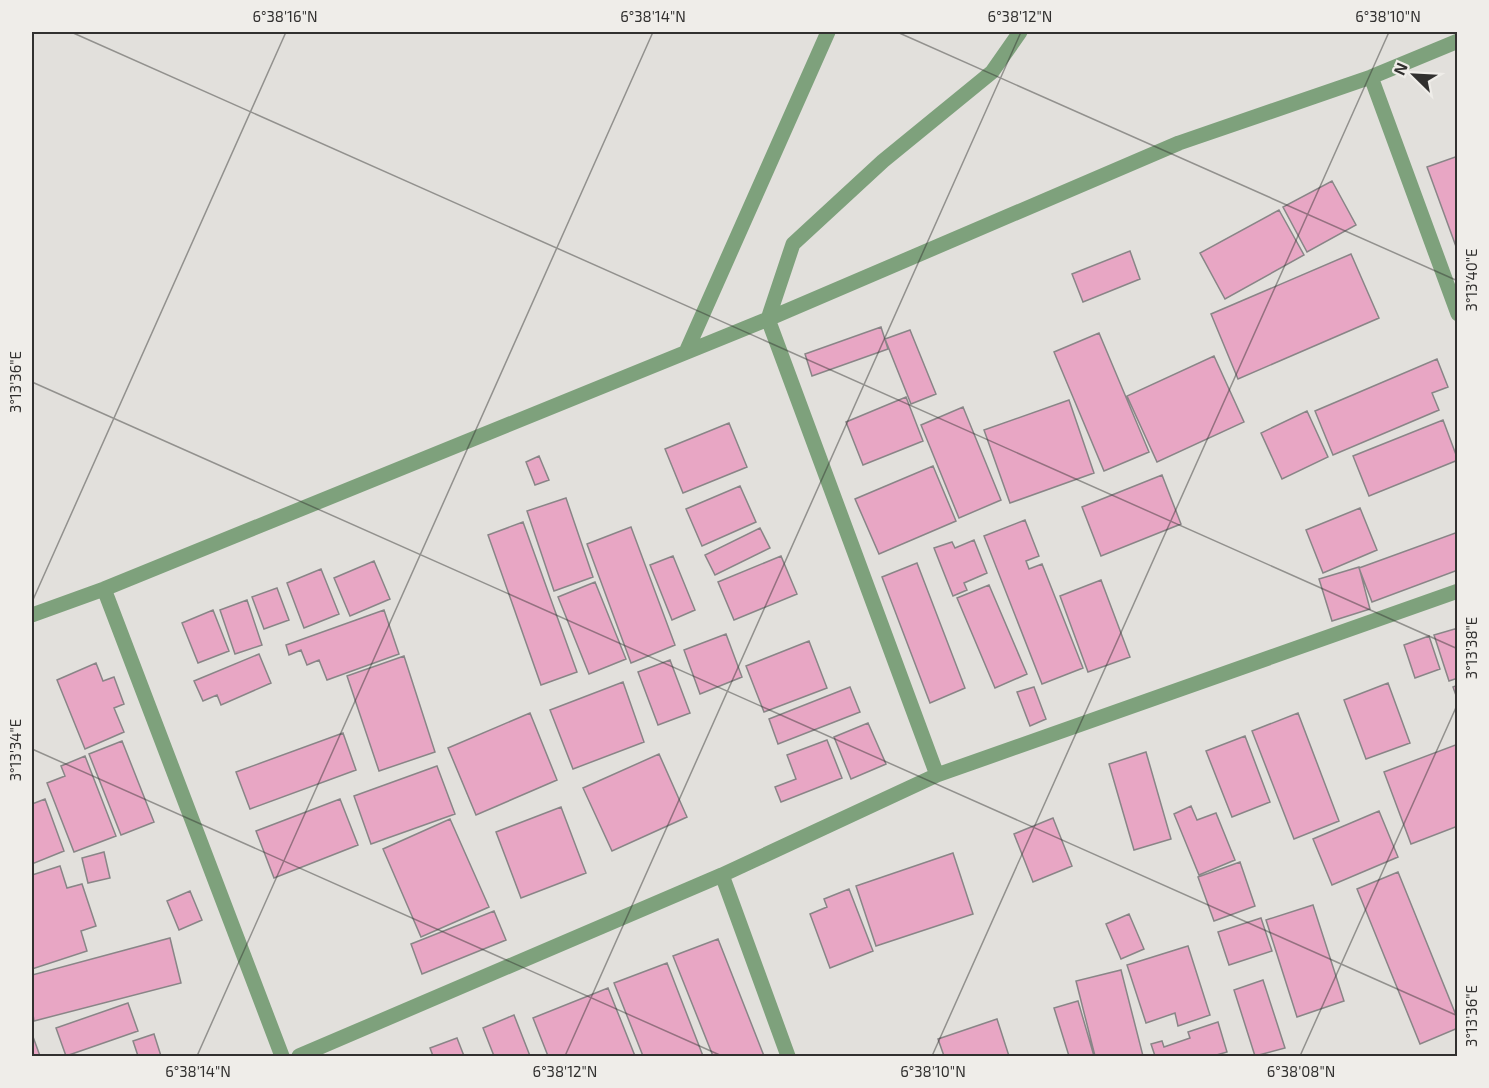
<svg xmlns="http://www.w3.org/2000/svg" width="1489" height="1088" font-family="'Exo 2',sans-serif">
<rect width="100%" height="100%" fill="#e2e0dc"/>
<!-- building -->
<path fill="#e8a6c4" stroke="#898587" stroke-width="1.5" d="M1458 156V252L1427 167Z
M1332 181 1356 225 1307 252 1283 207Z
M1279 210 1304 255 1225 299 1200 253Z
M1130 251 1140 279 1083 302 1072 274Z
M1351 254 1379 318 1238 379 1211 314Z
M881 327 888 349 812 376 805 354Z
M910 330 936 394 911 404 885 339Z
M1099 333 1149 452 1104 471 1054 352Z
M1214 356 1244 422 1157 462 1127 396Z
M1437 359 1448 387 1432 393 1439 410 1333 455 1315 411Z
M906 397 923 441 863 465 846 422Z
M1069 400 1094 473 1010 503 984 430Z
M963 407 1001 500 959 518 921 425Z
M1307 411 1328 457 1282 479 1261 433Z
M1443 420 1458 460 1369 496 1353 456Z
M729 423 747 467 683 493 665 449Z
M539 456 549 480 535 485 526 462Z
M933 466 956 521 879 554 855 499Z
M1162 475 1181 524 1101 556 1082 507Z
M740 486 756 522 702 546 686 509Z
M566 498 593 577 554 591 527 511Z
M1360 508 1377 550 1323 573 1306 530Z
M1025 520 1039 556 1026 561 1029 569 1042 564 1083 668 1042 684 984 536Z
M523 522 577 672 541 685 488 535Z
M631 527 675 645 631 663 587 544Z
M760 528 770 548 715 575 705 555Z
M1458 532V570L1372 602 1359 568Z
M974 540 987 573 964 583 967 590 953 596 934 548 952 542 955 548Z
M673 556 695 610 672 620 650 565Z
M781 556 797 594 734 620 718 582Z
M374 561 390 599 350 616 334 578Z
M917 563 965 688 930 703 882 577Z
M1359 567 1370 609 1332 621 1319 579Z
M321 569 339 614 304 628 287 583Z
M1101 580 1130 657 1088 672 1060 596Z
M595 582 626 659 589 674 558 597Z
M989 585 1027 674 995 688 957 598Z
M277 588 289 620 264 629 252 597Z
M247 600 262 645 235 654 220 610Z
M213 610 229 651 198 663 182 623Z
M384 610 399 654 327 680 319 660 307 665 301 650 289 655 286 645Z
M1458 628V678L1449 681 1434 635Z
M726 634 742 677 700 694 684 650Z
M1429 636 1440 669 1415 678 1404 645Z
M809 641 827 688 764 712 746 666Z
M259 654 271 683 221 705 217 695 203 701 194 681Z
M404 656 435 752 379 771 347 676Z
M670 660 690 713 658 725 638 672Z
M96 663 103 681 114 677 124 704 114 708 124 732 85 749 57 680Z
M623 682 644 742 573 769 550 710Z
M1388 683 1410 743 1366 759 1344 700Z
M1458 685V701L1453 687Z
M850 687 860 712 778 744 769 719Z
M1034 687 1046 719 1030 726 1017 692Z
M530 713 557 780 476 815 448 748Z
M1298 713 1339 821 1294 839 1252 731Z
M868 723 886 764 851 779 834 737Z
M343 733 356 770 250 809 236 772Z
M1245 736 1270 802 1232 817 1206 751Z
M827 740 842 778 781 802 775 787 796 779 787 755Z
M122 741 154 822 121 835 89 754Z
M1458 744V826L1411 844 1384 772Z
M1146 752 1171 839 1134 850 1109 764Z
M659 754 687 817 612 851 583 788Z
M85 756 116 836 74 852 47 783 65 776 61 766Z
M437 766 455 814 371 844 354 796Z
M45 799 64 851 32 864V804Z
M340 799 358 845 274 878 256 831Z
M1191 806 1197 820 1216 813 1235 860 1199 875 1174 814Z
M561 807 586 873 521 898 496 832Z
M1379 811 1398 857 1332 885 1313 839Z
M1053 818 1072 866 1033 882 1014 834Z
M450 819 489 907 421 937 383 849Z
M104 852 110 878 88 883 82 858Z
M953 853 973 914 876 946 856 886Z
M1240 862 1255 906 1214 921 1198 877Z
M60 866 67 888 82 884 96 926 81 931 87 951 32 969V875Z
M1398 872 1458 1020V1028L1420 1044 1357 889Z
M849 889 873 951 830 968 810 914 827 907 824 899Z
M190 891 202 920 179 930 167 901Z
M1313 905 1344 1001 1297 1017 1266 920Z
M494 911 506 940 422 974 411 944Z
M1129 914 1144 949 1121 959 1106 924Z
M1261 918 1272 951 1229 965 1218 932Z
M170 938 181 983 34 1021 32 1008V975Z
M718 939 764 1056H713L673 956Z
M1188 946 1210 1015 1178 1026 1175 1013 1146 1023 1127 965Z
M667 963 703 1056H643L614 983Z
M1121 970 1143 1056H1095L1076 981Z
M1263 980 1285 1048 1255 1056 1234 990Z
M608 988 635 1056H548L533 1018Z
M1078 1001 1094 1056H1069L1054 1008Z
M128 1003 138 1031 66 1056 56 1028Z
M514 1015 530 1056H494L483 1028Z
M997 1019 1009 1056H944L938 1039Z
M1218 1022 1227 1052 1213 1056H1155L1151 1044 1162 1041 1164 1047 1190 1038 1188 1032Z
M32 1034 40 1056H32Z
M154 1034 161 1056H138L133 1041Z
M457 1038 464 1056H433L430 1048Z"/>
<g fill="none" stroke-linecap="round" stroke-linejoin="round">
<!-- minor -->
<path stroke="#7ea17c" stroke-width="15" d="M1371 77 1458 314
M686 352 828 32
M104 589 282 1056
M32 615 104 589 768 319 1179 143 1371 77 1458 41
M937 775 1458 591
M722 875 788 1056
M299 1056 722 875 937 775 768 319 793 244 883 161 992 72 1020 32"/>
</g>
<!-- ticks -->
<path fill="none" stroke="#31302f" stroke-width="1.5" stroke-opacity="0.45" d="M71 32 1458 649M897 32 1458 281M32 382 1458 1016M32 602 286 32M32 749 722 1056M197 1056 653 32M565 1056 1021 32M932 1056 1389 32M1300 1056 1458 703"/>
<!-- border -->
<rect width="1489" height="1088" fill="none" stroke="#efede9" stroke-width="66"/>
<!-- north arrow -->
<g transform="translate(1414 75) rotate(294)" stroke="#efede9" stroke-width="4.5" paint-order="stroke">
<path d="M0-4.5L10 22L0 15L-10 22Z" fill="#31302f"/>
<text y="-9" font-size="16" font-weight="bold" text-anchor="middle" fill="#31302f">N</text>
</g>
<rect x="33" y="33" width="1423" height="1022" fill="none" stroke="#31302f" stroke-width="2"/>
<g font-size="15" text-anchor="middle" fill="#31302f">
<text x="285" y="22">6°38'16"N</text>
<text x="653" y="22">6°38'14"N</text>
<text x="1020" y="22">6°38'12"N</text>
<text x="1388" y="22">6°38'10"N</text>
<text transform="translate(1472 280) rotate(-90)" y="5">3°13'40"E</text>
<text transform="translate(16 382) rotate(-90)" y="5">3°13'36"E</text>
<text transform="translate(1472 648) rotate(-90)" y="5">3°13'38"E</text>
<text transform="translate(16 750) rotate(-90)" y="5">3°13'34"E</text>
<text transform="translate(1472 1016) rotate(-90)" y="5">3°13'36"E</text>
<text x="198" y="1077">6°38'14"N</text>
<text x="565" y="1077">6°38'12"N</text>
<text x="933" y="1077">6°38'10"N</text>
<text x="1301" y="1077">6°38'08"N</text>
</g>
</svg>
